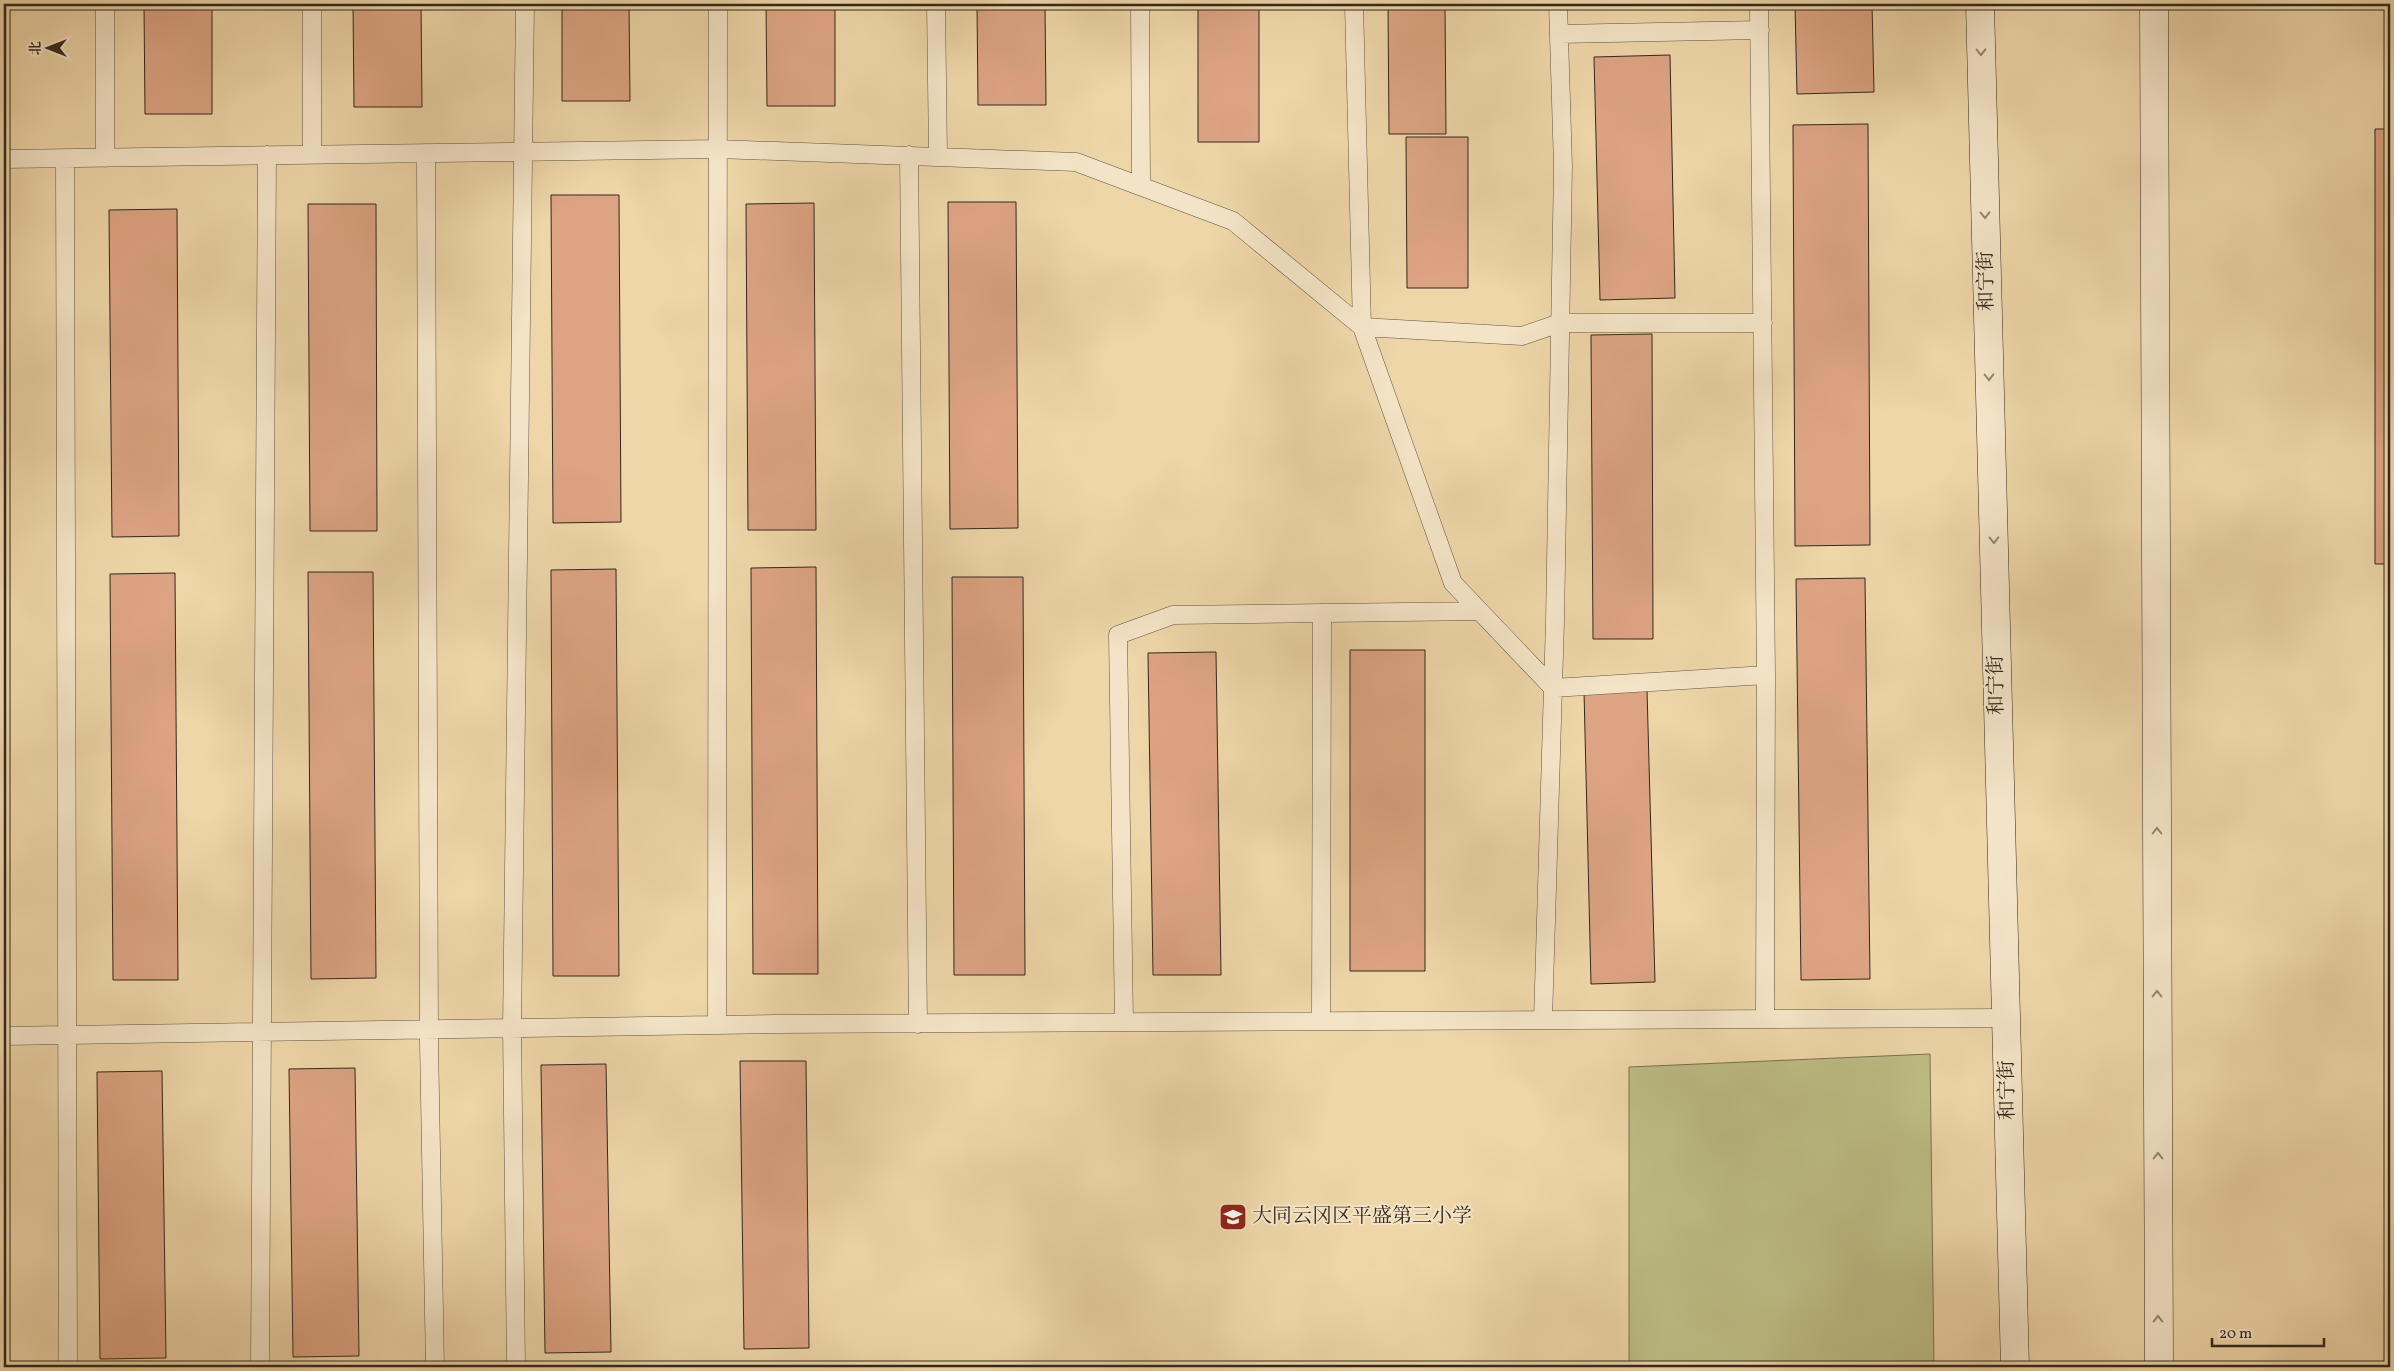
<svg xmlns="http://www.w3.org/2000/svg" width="2394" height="1371" font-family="Vollkorn,'Noto Serif SC',serif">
<rect width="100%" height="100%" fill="#eed6a9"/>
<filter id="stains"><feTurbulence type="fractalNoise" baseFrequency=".004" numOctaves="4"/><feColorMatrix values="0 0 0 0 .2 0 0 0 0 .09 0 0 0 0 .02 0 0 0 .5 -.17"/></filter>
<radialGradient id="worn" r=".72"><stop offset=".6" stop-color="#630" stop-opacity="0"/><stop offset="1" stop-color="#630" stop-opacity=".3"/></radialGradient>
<!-- green -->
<path fill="#bdbd85" stroke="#787250" d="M1930 1054 1934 1367H1629V1067Z"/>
<!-- building -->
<path fill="#dda484" stroke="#32281c" d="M4 4H6L7 108H4Z
M144 4H212V114H145Z
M353 4H421L422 107H354Z
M562 4H629L630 101H562Z
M766 4H835V106H767Z
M977 4H1045L1046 105H978Z
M1198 4H1259V142H1198Z
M1388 4H1445L1446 134H1389Z
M1795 4H1872L1874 92 1797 94Z
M1670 55 1675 298 1600 300 1594 57Z
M1868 124 1870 545 1795 546 1793 125Z
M2375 129H2390V564H2375Z
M1406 137H1468V288H1407Z
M551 195H619L621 522 553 523Z
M948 202H1016L1018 528 950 529Z
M814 203 816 530H748L746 204Z
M308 204H376L377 531H310Z
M177 209 179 536 112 537 109 210Z
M1652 334 1653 639H1593L1591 335Z
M816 567 818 974H753L751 568Z
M616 569 619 976H553L551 570Z
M308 572H373L376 978 311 979Z
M175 573 178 980H113L110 574Z
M952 577H1023L1025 975H954Z
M1865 578 1870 979 1801 980 1796 579Z
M2386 610H2390V1044H2386Z
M1350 650H1425V971H1350Z
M1216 652 1221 975H1153L1148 653Z
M1647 690 1655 982 1591 984 1584 691Z
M740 1061H806L809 1348 744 1349Z
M606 1064 611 1352 545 1353 541 1065Z
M355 1068 359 1356 293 1357 289 1069Z
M162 1071 166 1358 100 1359 97 1072Z"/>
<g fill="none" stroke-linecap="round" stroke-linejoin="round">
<defs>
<path id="service" d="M105 4V158
M312 4V154
M936 4 938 156
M1140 4 1141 186
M1354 4 1362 327 1522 336 1560 323H1763
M1759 4 1766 675 1765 1019
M1559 34 1760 30
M426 153 429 1042 435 1367
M909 155 918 1024
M65 158 68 1367
M4 159 719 149 1076 162 1233 221 1362 327 1453 583 1553 688 1766 675
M1543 1020 1555 621 1563 166 1558 4
M1321 1021 1322 613
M1124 1022 1118 635 1173 615 1480 611
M717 1025 718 4
M4 1036 775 1024 2006 1018
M260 1367 267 155
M516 1367 512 1028 525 4"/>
<path id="secondary" d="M1980 4 2015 1367
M2154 4 2159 1367"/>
</defs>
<!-- service casing -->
<use href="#service" stroke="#61543f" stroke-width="19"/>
<!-- secondary casing -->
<use href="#secondary" stroke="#32281c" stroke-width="29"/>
<!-- service -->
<use href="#service" stroke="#f4e4c7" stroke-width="18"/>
<!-- secondary -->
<use href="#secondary" stroke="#f4e4c7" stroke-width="28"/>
</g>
<!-- one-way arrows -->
<defs><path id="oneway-chevron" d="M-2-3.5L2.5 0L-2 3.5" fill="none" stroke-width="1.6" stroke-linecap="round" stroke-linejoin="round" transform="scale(1.25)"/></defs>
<g stroke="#938672">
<use href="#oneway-chevron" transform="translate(1981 52) rotate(89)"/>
<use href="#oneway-chevron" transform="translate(1985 215) rotate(89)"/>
<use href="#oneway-chevron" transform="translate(1989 377) rotate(89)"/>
<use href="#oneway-chevron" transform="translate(1994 540) rotate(89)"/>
<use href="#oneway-chevron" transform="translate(2157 831) rotate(-90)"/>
<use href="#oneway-chevron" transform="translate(2157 994) rotate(-90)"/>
<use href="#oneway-chevron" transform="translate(2158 1156) rotate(-90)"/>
<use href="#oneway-chevron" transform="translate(2158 1319) rotate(-90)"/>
</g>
<!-- icons -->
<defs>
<symbol id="school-square" viewBox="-11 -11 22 22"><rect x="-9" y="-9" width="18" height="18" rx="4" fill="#8f2418" stroke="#f4e4c7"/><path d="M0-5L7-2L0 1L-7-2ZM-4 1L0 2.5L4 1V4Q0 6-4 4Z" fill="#fff"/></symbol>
</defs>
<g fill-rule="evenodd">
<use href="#school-square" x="1217" y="1201" width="32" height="32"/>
</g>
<g text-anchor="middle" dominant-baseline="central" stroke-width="4" stroke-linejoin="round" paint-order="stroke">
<!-- street labels -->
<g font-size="20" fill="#32281c" stroke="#f4e4c7">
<text transform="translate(1987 281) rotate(-91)">和宁街</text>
<text transform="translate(1997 685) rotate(-91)">和宁街</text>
<text transform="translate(2008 1090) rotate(-91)">和宁街</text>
</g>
<!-- poi labels -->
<g font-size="20" fill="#32281c" stroke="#f4e4c7" text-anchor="start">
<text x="1252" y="1217">大同云冈区平盛第三小学</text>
</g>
</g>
<!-- margin -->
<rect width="2394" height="1371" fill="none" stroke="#eed6a9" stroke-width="20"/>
<rect x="5" y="5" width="2384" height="1361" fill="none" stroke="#32281c" stroke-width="2.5"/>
<rect x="10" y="10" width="2374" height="1351" fill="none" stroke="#32281c"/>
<!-- north arrow -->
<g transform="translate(48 48) rotate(270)" stroke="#f4e4c7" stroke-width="4" paint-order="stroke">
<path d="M0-4L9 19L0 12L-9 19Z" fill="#32281c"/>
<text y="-8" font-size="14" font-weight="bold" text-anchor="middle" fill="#32281c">北</text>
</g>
<!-- scale -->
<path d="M2212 1338v8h112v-8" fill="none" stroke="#32281c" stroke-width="2.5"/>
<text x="2219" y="1338" font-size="15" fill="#32281c" stroke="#f4e4c7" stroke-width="4" paint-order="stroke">20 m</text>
<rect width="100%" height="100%" filter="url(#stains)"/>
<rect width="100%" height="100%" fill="url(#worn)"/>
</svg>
